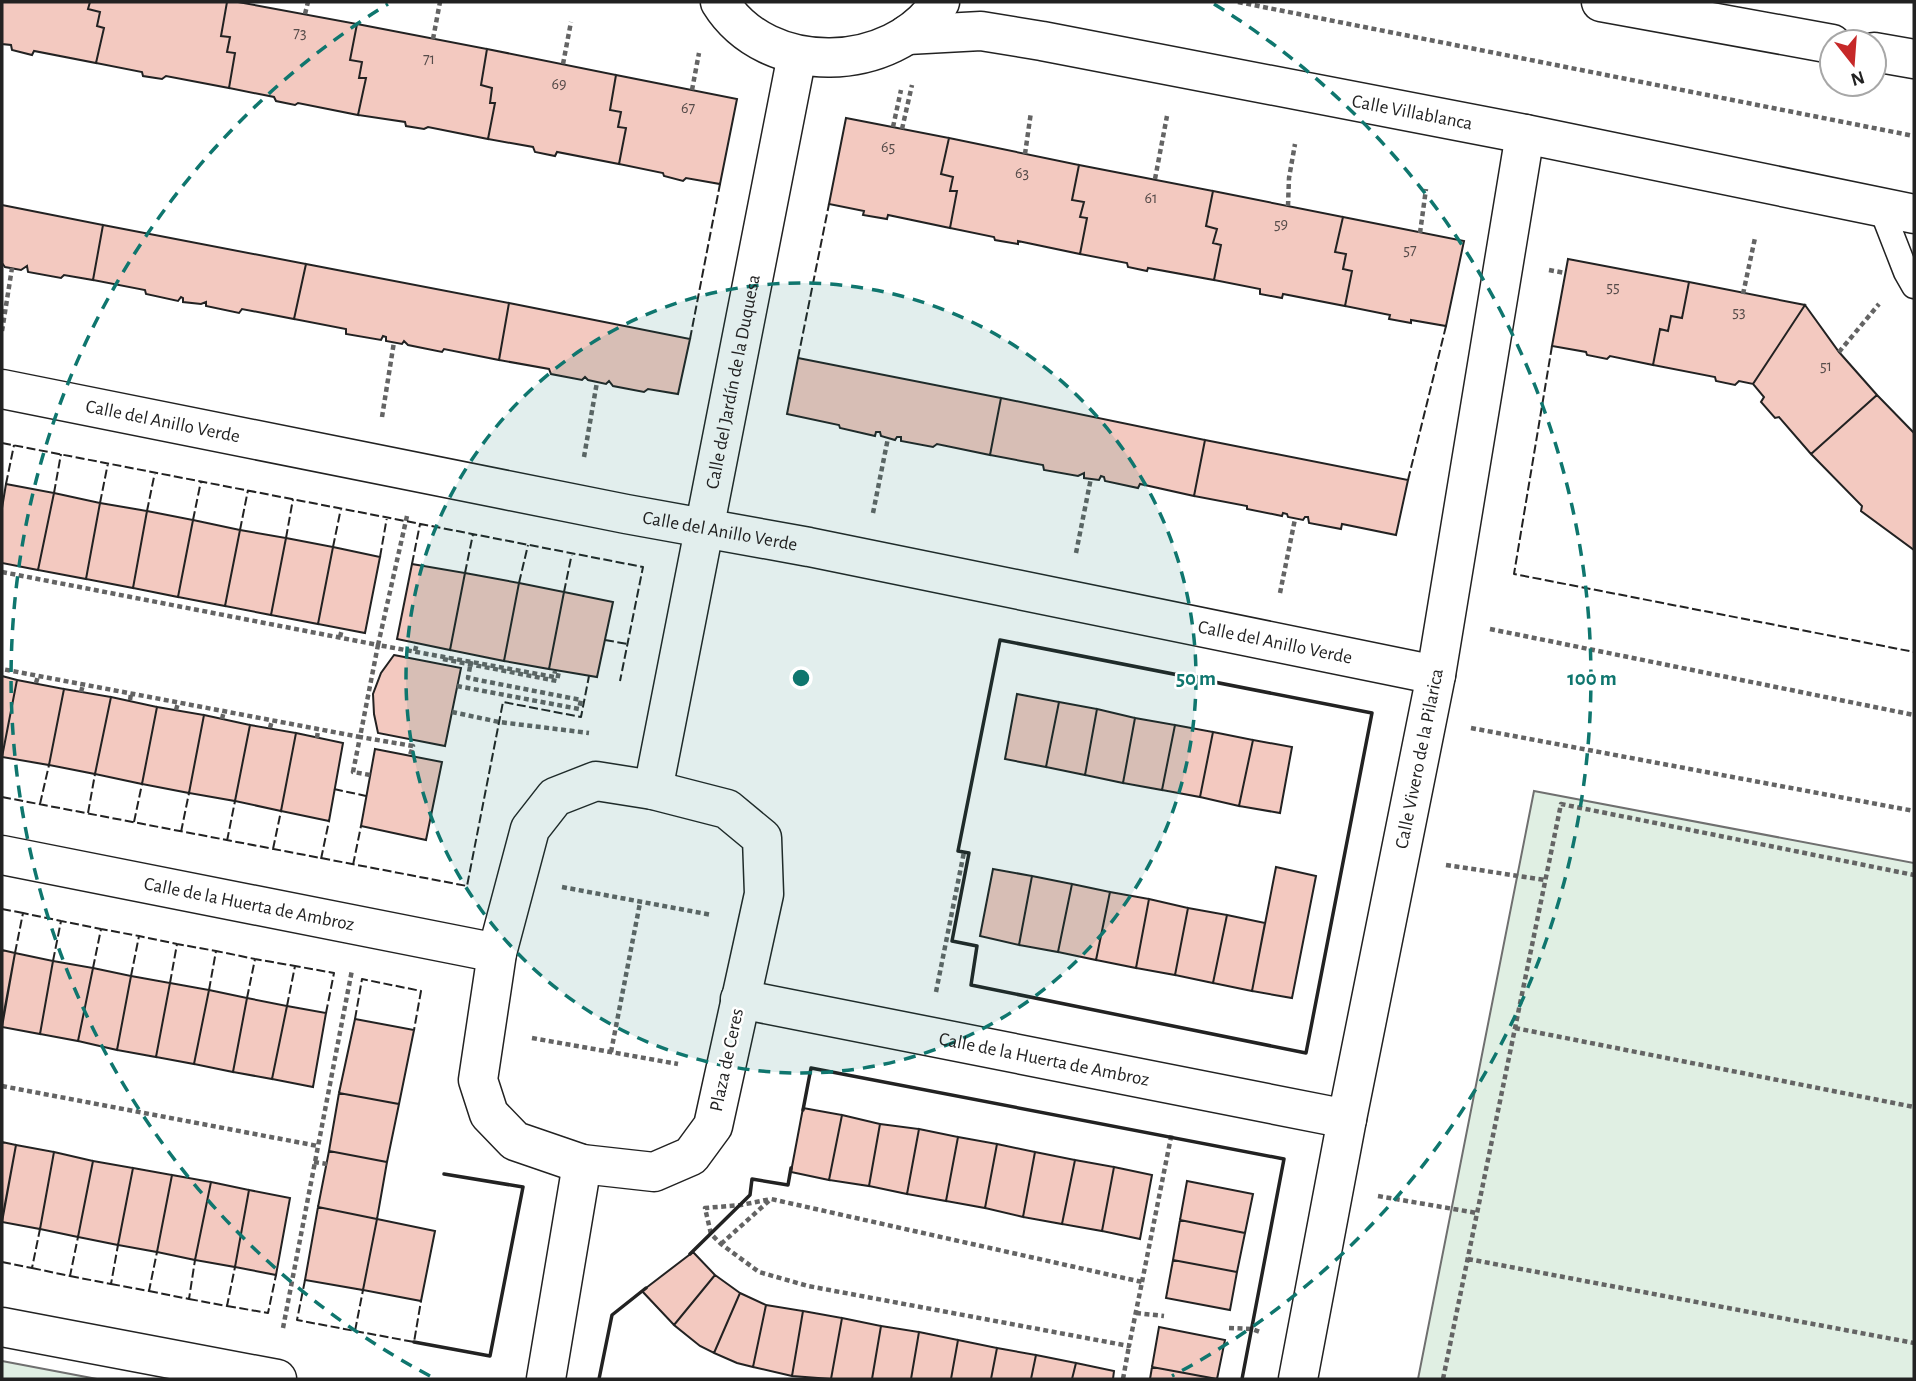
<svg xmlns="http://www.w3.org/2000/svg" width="1916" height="1381" font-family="'Alegreya Sans',sans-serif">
<rect width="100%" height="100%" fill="#fff"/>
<!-- green -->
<path fill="#e0efe3" stroke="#6f6f6f" stroke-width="2" d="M1534 791 1914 863V1379H1418Z
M2 1361 97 1379H2Z"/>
<!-- building -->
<path fill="#f3c9c0" stroke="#222" stroke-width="2" d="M2 2H90L88 9 100 12 97 26 104 28 96 63 34 51 32 55 12 50 11 45 2 44Z
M90 2H227L221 36 230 37 227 52 235 53 229 88 166 76 162 79 143 76 142 72 96 63 104 28 97 26 100 12 88 9Z
M227 2H238L357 24 350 60 362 62 359 78H366L358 115 298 103 295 105 276 101 274 97 229 88 235 53 227 52 230 37 221 36Z
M357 24 487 49 481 85 492 88 490 103H495L488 139 428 127 424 129 406 126 405 122 358 115 366 78H359L362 62 350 60Z
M487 49 616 75 610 110 621 112 618 127 626 128 619 164 557 152 555 156 535 152 533 147 488 139 495 103H490L492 88 481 85Z
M616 75 737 99 720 184 686 178 683 181 664 176 663 173 619 164 626 128 618 127 621 112 610 110Z
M846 118 949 138 941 174 953 177 950 191H957L950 228 888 215 887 219 863 215 864 211 829 204Z
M949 138 1079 165 1072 200 1084 202 1080 217 1087 218 1080 254 1018 241V244L995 240 994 237 950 228 957 191H950L953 177 941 174Z
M1079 165 1213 191 1206 226 1217 229 1213 243 1221 245 1214 280 1148 268 1147 271 1128 267 1127 263 1080 254 1087 218 1080 217 1084 202 1072 200Z
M1213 191 1343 217 1335 252 1346 254 1343 269 1352 271 1345 306 1283 294 1282 298 1260 294V289L1214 280 1221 245 1213 243 1217 229 1206 226Z
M2 205 103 225 93 280 64 275 61 278 28 272 27 266 21 270 5 267 2 263Z
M1343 217 1464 241 1446 326 1411 320V323L1389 319 1390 315 1345 306 1352 271 1343 269 1346 254 1335 252Z
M103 225 306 264 294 319 242 309 239 313 206 306V302L201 304 183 302V298L181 297 178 301 146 294 145 290 93 280Z
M1568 259 1689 282 1682 318 1671 316 1668 331 1660 329 1653 365 1610 356 1607 359 1587 355 1586 352 1552 346Z
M306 264 509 303 499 360 444 349 442 352 408 345 404 341 402 344 386 341V337L383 336 381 340 346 334V329L294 319Z
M1689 282 1805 305 1753 384 1739 381 1735 385 1716 381 1715 377 1653 365 1660 329 1668 331 1671 316 1682 318Z
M509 303 690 339 678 394 648 389 644 392 613 386 609 381 606 384 588 380 585 377 582 380 551 374 549 369 499 360Z
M1805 305 1839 352 1877 395 1811 454 1779 417 1775 418 1761 402 1764 397 1753 384Z
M798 358 1001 398 990 455 937 444 933 447 901 441V437H897L895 440 881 436 880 432H876L875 436 840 428 839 425 787 414Z
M1877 395 1914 433V550L1861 511 1862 506 1811 454Z
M1001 398 1205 440 1194 496 1140 484 1138 488 1105 481 1104 477 1101 476 1099 480 1084 478V473L1078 476 1044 470 1043 465 990 455Z
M1205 440 1408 480 1396 535 1342 524 1341 529 1309 523 1308 517H1305L1303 520 1288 517 1287 514 1283 513 1282 516 1247 509V506L1194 496Z
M6 484 54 493 38 570 2 563V508Z
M54 493 100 503 86 579 38 570Z
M100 503 147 511 133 588 86 579Z
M147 511 193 520 178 597 133 588Z
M193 520 240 530 225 606 178 597Z
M240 530 286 538 271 615 225 606Z
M286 538 333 547 318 624 271 615Z
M333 547 380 557 365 633 318 624Z
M412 564 465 573 450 650 397 639Z
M465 573 519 583 504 661 450 650Z
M519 583 564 592 549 669 504 661Z
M564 592 613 602 597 677 549 669Z
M394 655 461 668 445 746 378 733 374 714 373 694 381 673Z
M2 676 17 680 2 757Z
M17 680 64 689 49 765 2 757Z
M64 689 111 697 95 774 49 765Z
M1017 694 1059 702 1046 767 1005 759Z
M111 697 157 707 142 784 95 774Z
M1059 702 1097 709 1085 775 1046 767Z
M157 707 204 715 189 793 142 784Z
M1097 709 1135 718 1123 783 1085 775Z
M204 715 250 725 235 801 189 793Z
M1135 718 1175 725 1162 790 1123 783Z
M250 725 296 733 281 811 235 801Z
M1175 725 1213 732 1200 797 1162 790Z
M1213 732 1253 740 1239 806 1200 797Z
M296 733 343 743 329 821 281 811Z
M1253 740 1292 747 1280 813 1239 806Z
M375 749 442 762 426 840 361 826Z
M1276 867 1316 876 1292 998 1252 991Z
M993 869 1032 876 1019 945 980 936Z
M1032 876 1072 884 1058 952 1019 945Z
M1072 884 1110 892 1096 960 1058 952Z
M1110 892 1149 899 1136 968 1096 960Z
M1149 899 1188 908 1175 975 1136 968Z
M1188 908 1227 915 1213 983 1175 975Z
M1227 915 1265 923 1252 991 1213 983Z
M2 950 15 953 2 1023Z
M15 953 53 961 40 1034 2 1027Z
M53 961 93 968 78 1041 40 1034Z
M93 968 131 976 117 1050 78 1041Z
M131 976 170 983 156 1057 117 1050Z
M170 983 209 990 194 1064 156 1057Z
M209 990 247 998 233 1072 194 1064Z
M247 998 287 1006 272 1079 233 1072Z
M287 1006 326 1013 313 1087 272 1079Z
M355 1019 414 1030 399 1104 339 1093Z
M339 1093 399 1104 387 1162 329 1151Z
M803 1108 842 1115 829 1180 791 1172Z
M842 1115 880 1124 869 1186 829 1180Z
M880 1124 919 1129 907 1194 869 1186Z
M919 1129 958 1137 946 1201 907 1194Z
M958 1137 997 1144 985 1208 946 1201Z
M2 1142 16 1145 2 1220Z
M997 1144 1035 1152 1023 1217 985 1208Z
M16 1145 54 1152 40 1229 2 1222Z
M329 1151 387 1162 377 1219 318 1207Z
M54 1152 93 1161 78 1237 40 1229Z
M1035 1152 1075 1160 1062 1224 1023 1217Z
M1075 1160 1114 1167 1102 1231 1062 1224Z
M93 1161 133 1168 118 1245 78 1237Z
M1114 1167 1152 1175 1140 1239 1102 1231Z
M133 1168 172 1175 157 1252 118 1245Z
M172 1175 211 1182 195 1260 157 1252Z
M1187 1181 1253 1194 1245 1233 1180 1220Z
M211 1182 249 1190 235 1267 195 1260Z
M249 1190 290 1198 276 1275 235 1267Z
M318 1207 377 1219 363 1290 305 1280Z
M377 1219 435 1231 421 1301 363 1290Z
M1180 1220 1245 1233 1237 1272 1173 1260Z
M693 1252 715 1275 674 1325 642 1291Z
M1173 1260 1237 1272 1230 1310 1166 1298Z
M715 1275 740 1293 714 1353 700 1346 674 1325Z
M740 1293 766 1305 753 1367 737 1363 714 1353Z
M766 1305 803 1311 792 1376 753 1367Z
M803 1311 842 1318 831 1379 792 1376Z
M842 1318 881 1326 872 1379H831Z
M881 1326 919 1332 911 1379H872Z
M1159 1327 1225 1340 1217 1379 1152 1367Z
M919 1332 958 1340 951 1379H911Z
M958 1340 997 1348 991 1379H951Z
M997 1348 1036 1355 1031 1379H991Z
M1036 1355 1076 1363 1072 1379H1031Z
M1076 1363 1114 1371 1113 1379H1072Z
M1152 1367 1217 1379H1150Z"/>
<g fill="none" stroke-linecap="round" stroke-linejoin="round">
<defs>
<path id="service" d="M1881 208 1906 272 1914 286"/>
<g id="minor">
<path id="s1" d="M2 389 626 514 809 547 1436 675"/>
<path d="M596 781 653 790 727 809 762 838 764 894 713 1126 691 1156 654 1172 582 1164 515 1141 489 1114 478 1080 497 953 530 829 555 797Z"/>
<path id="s2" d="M653 790 797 55"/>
<path id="s3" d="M2 855 497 953"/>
<path id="s4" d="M740 999 1347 1119"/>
<path d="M2 1327 277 1379"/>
<path d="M546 1379 582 1164"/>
<path id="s5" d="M1298 1379 1347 1119 1436 675 1525 134"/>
</g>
<g id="secondary">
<path d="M720 2C767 78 893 74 940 2"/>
<path d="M1601 2 1832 44"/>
<path id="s6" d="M907 35 981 31 1042 41 1525 134 1914 214"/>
<path d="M1874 52 1914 59"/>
</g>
</defs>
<!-- service casing -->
<use href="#service" stroke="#222" stroke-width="27"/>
<!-- minor casing -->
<use href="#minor" stroke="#222" stroke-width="41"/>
<!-- secondary casing -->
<use href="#secondary" stroke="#222" stroke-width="41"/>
<!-- path -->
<path stroke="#646464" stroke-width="4.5" stroke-dasharray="5 3.5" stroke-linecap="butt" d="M1238 2 1914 136
M305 14 308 2
M433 39 440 2
M563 64 571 22
M692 90 699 53
M893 127 901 90
M902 129 912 85
M1025 154 1031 112
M1155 179 1167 116
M1288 206 1289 178 1295 144
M1420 233 1426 189
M1549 270 1565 273
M1743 294 1755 238
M2 331 12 268
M1839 352 1879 304
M382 417 394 342
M584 457 597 382
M873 513 888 438
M407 516 378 645 554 677 555 671
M1076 553 1091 478
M2 572 378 645 360 737 2 669
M1280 593 1295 519
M1490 629 1914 715
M340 637 342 629
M415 651 417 643
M443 659 557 681 559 671
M36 683 38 676
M457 686 579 709 581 700 468 678 471 661
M81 692 83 685
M130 700 131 694
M176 710 178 703
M452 712 499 722 589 733
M222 719 224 711
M270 728 272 720
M1471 728 1914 811
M317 738 318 730
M370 775 353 772 360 737 413 746 410 755
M1446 865 1545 880
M562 887 712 915
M936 992 964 852
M1515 1028 1914 1107
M532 1038 678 1064
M611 1052 640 903
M2 1086 318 1146
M314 1162 327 1164
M1378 1196 1477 1213
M721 1244 771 1199 1142 1282 1129 1346 808 1286 759 1272 721 1244 711 1234 705 1208 741 1205 771 1199
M1468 1259 1914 1343
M1142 1282 1172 1132
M1136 1313 1164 1316
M283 1328 352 970
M1229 1328 1252 1329 1260 1332
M1123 1379 1129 1346
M1443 1379 1561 804 1914 875"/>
<!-- service -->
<use href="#service" stroke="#fff" stroke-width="24"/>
<!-- minor -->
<use href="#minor" stroke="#fff" stroke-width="38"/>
<!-- secondary -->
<use href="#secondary" stroke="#fff" stroke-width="38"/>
<!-- fence -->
<path stroke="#222" stroke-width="2" stroke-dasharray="9 3.5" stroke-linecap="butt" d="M690 339 720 184
M1552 346 1514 574 1914 652
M798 358 829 204
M2 443 643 567 620 681
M1408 480 1446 326
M6 484 14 445
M54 493 61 454
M100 503 108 463
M147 511 155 472
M193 520 201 481
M240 530 248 490
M286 538 293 499
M333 547 341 508
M380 557 387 517
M412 564 420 524
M465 573 473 534
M519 583 528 545
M564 592 572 553
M605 640 628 644
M334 789 366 796
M2 797 467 886 503 702 581 717 589 676
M40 804 49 765
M88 813 95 774
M134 822 142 784
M181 832 189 793
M227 841 235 801
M273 849 281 811
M321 859 329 821
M353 865 361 826
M2 909 23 913
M15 953 23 913 61 921
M53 961 61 921 101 929
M93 968 101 929 139 936
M131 976 139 936 177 944
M170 983 177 944 216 951
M209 990 216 951 255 959
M247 998 255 959 295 966
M287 1006 295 966 334 973 326 1013
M355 1019 362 979 421 991 414 1030
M2 1262 32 1268 40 1229
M32 1268 70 1276 78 1237
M70 1276 111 1284 118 1245
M305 1280 297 1320 355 1331 363 1290
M111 1284 149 1291 157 1252
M149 1291 189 1299 195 1260
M189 1299 227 1306 235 1267
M227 1306 268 1313 276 1275
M355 1331 414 1342 421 1301"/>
<!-- wall -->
<path stroke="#222" stroke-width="3.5" d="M1000 640 1372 713 1306 1053 971 985 977 946 952 941 969 853 958 851Z
M803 1110 811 1068 1284 1159 1242 1379
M690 1254 750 1195 752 1179 788 1185 791 1168
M414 1342 490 1356 523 1187 444 1174
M599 1379 612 1315 646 1288"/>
</g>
<!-- distance rings -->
<circle cx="801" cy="678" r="395" fill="#0f766e" fill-opacity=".12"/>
<g fill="none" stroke="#0f766e" stroke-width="3.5" stroke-dasharray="12 9">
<circle cx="801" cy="678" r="395"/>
<path d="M430 1376A791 791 0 0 1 388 4M1214 4A791 791 0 0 1 1172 1376"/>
</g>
<g text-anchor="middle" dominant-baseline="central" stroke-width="5" stroke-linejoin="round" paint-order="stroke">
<!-- number labels -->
<g font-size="16" fill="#564c4a">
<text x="300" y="33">73</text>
<text x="429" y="59">71</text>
<text x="559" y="84">69</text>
<text x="688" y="108">67</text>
<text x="888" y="147">65</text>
<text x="1022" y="173">63</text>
<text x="1151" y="198">61</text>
<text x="1281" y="224">59</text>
<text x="1410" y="250">57</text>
<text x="1613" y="287">55</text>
<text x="1739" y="312">53</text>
<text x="1826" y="366">51</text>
</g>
<!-- street labels -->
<g font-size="19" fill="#222" stroke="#fff">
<text stroke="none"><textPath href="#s6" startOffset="513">Calle Villablanca</textPath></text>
<text stroke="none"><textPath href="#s2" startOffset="416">Calle del Jardín de la Duquesa</textPath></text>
<text stroke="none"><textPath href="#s1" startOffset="164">Calle del Anillo Verde</textPath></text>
<text stroke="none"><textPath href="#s1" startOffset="732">Calle del Anillo Verde</textPath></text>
<text stroke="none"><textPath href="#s1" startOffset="1298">Calle del Anillo Verde</textPath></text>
<text stroke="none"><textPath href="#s5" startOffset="632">Calle Vivero de la Pilarica</textPath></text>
<text stroke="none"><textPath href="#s3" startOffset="252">Calle de la Huerta de Ambroz</textPath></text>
<text stroke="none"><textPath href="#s4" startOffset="310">Calle de la Huerta de Ambroz</textPath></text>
<text transform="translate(727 1060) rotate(-78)">Plaza de Ceres</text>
</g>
</g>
<circle cx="801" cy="678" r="10" fill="#0f766e" stroke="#fff" stroke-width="3.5"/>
<g font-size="21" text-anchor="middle" font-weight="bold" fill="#0f766e" stroke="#fff" stroke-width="5" stroke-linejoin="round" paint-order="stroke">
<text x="1196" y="685">50 m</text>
<text x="1592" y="685">100 m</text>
</g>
<!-- border -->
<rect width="1916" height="1381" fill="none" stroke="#222222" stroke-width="7"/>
<!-- north arrow -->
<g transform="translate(1853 63) rotate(163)"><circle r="33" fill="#ffffff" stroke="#a7a7a7" stroke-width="2"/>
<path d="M0-5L12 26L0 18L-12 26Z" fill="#c62828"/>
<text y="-10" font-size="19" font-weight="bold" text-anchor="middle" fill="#222222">N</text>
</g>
</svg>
